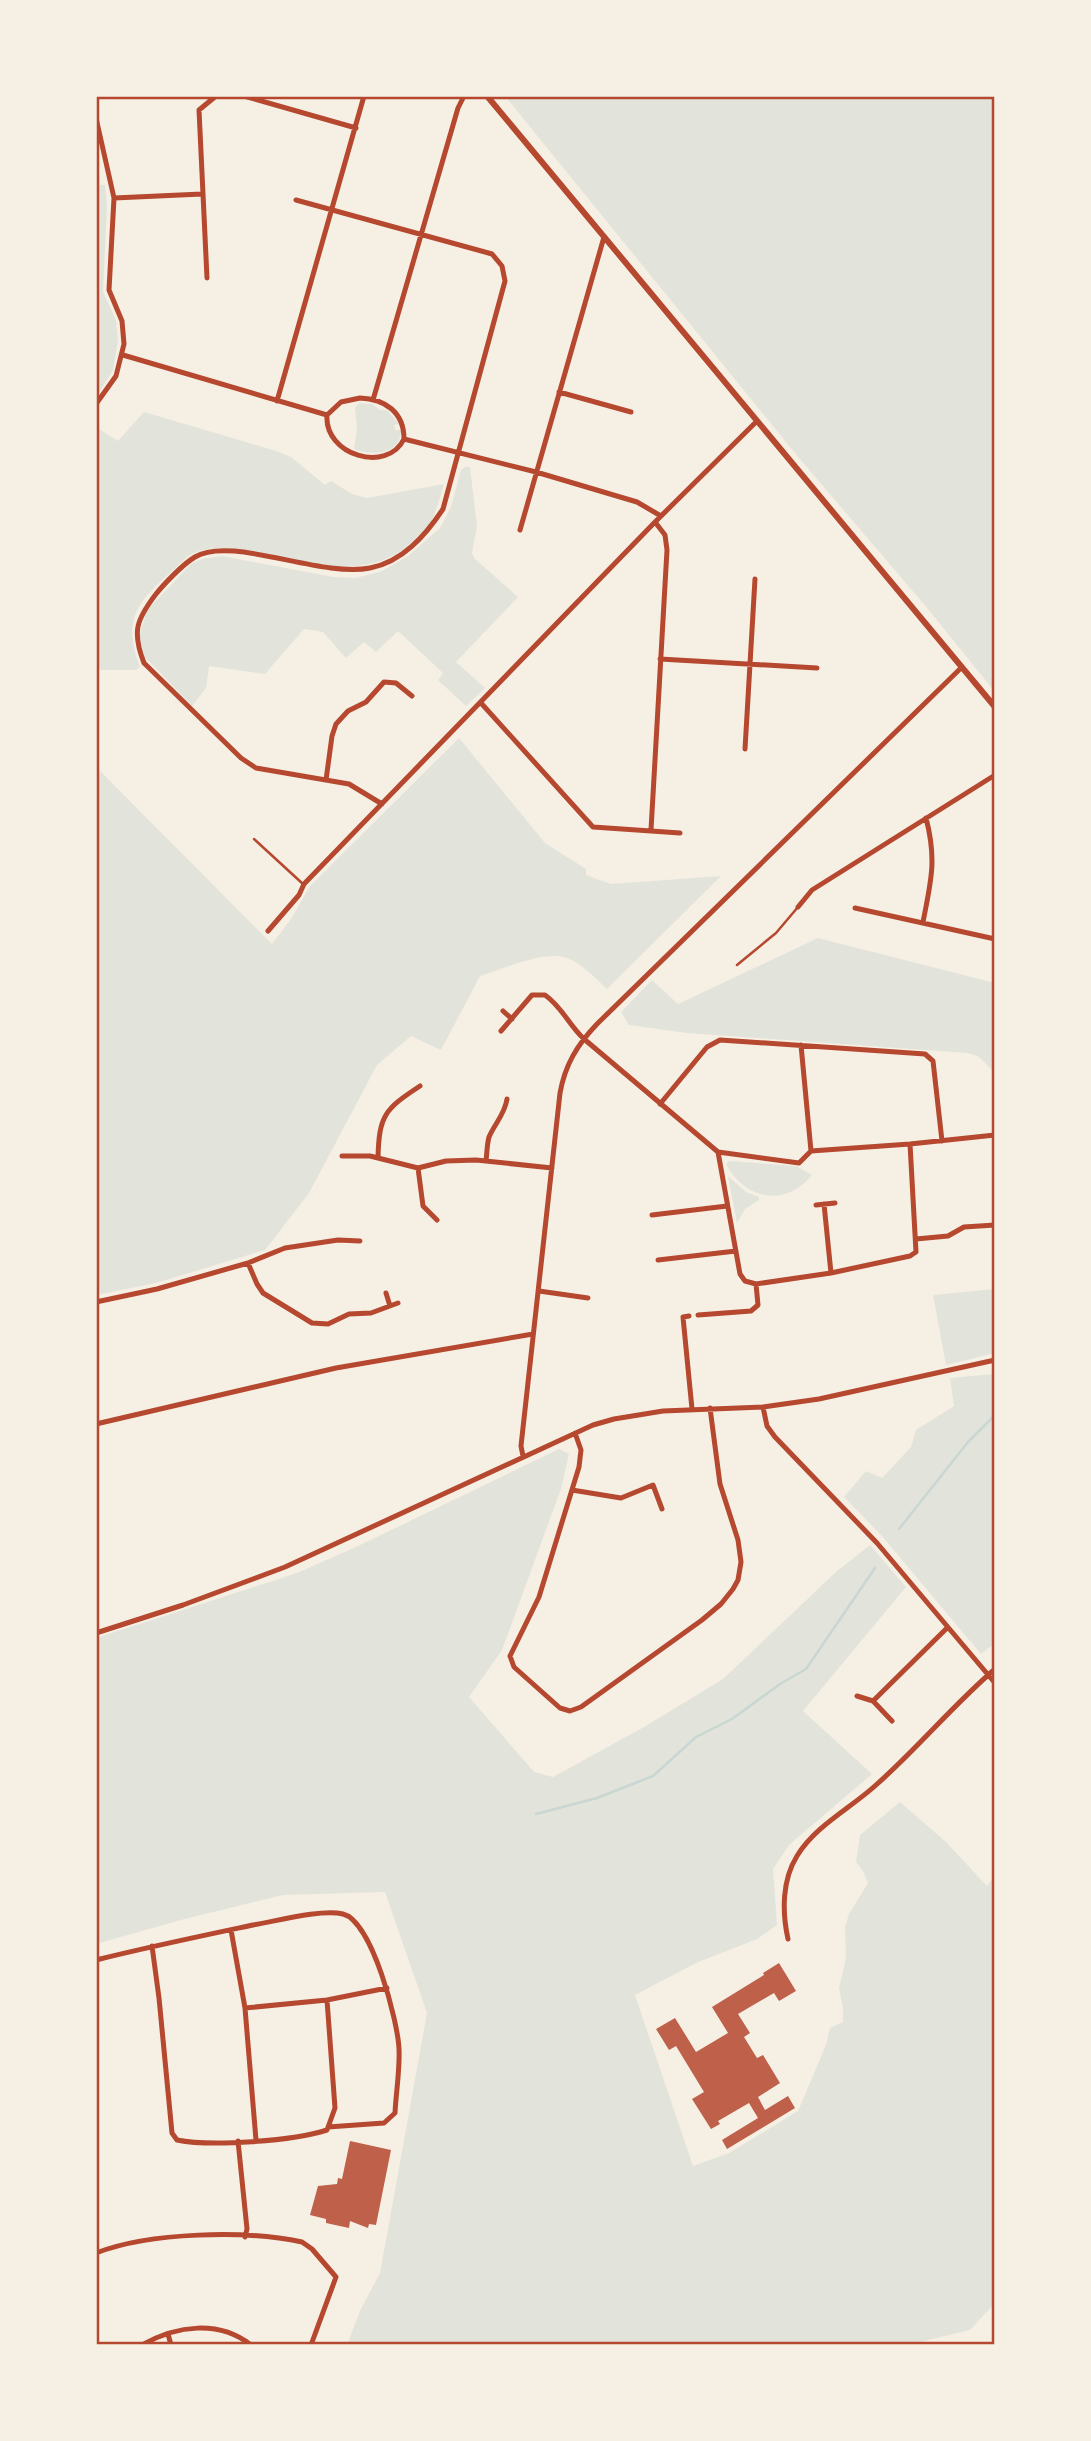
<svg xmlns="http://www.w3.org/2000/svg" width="1091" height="2441" font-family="'Alegreya Sans',sans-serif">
<rect width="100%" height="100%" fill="#f6efe4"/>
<!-- green -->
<path fill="#e2e4dc" d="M505 96H995V692L928 609 794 452Z
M96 144 100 185H105L107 205 103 292 116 320 118 340 113 370 96 397Z
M359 403 372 404 380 410H387L399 424 394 425 395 430H401C401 455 372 456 354 449L357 429 355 407Z
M144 412 276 451 291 457 325 485 331 481 352 494 367 498 444 484C441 494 438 505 434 515 430 525 422 532 414 540 373 581 315 565 265 555 238 549 212 542 187 557 149 594 117 609 140 667L136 670H96V427L118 441Z
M465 467H470L477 526 472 553 474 558 518 597 456 662 485 688 466 706 438 680 443 673 398 631 376 652 364 642 346 658 323 632 304 629 265 674 209 666 206 688 192 706 145 657 139 636 147 610 191 564 202 559 222 556 333 577 356 578 382 571 408 556 440 528 451 507 461 470Z
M459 738 545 843 586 869V875L611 884 721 876 607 989C595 978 581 962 564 957 540 952 503 969 480 976L441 1050 411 1036 377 1065 309 1193 265 1250 156 1283 96 1295V767L272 944 291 919 310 886Z
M818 938 995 983V1073L978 1056 967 1053 687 1033 629 1025 621 1012 652 980 678 1004Z
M729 1161 796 1166 812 1175C785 1208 745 1200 726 1164Z
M728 1176 746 1192 759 1197V1200L745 1209 737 1223Z
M995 1289V1353L946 1365 933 1295Z
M995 1374V1643L981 1654 882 1536 844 1497 866 1471 882 1478 911 1447 916 1430 954 1406 950 1378Z
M559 1449 569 1454 561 1489 502 1650 469 1697 534 1772 553 1777 644 1727 723 1679 837 1571 870 1545 906 1587 803 1711 872 1774 789 1845 773 1869 777 1925 757 1939 696 1963 635 1995 693 2166 729 2153 798 2111 826 2045 830 2028 843 2022V2008L839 1988 846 1958 845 1927 849 1914 868 1883 863 1871 856 1862 860 1835 900 1802 946 1842 987 1886 995 1875V2303L970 2330 908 2345H347L360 2311 380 2273 427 2013 385 1892 283 1895 181 1920 96 1944V1638L297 1573 358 1546Z"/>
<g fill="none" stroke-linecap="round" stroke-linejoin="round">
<!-- stream -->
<path stroke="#c9d6d2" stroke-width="2.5" d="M899 1529 968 1442 995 1415
M536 1814 597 1798 653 1776 696 1737 732 1719 780 1684 806 1669 875 1568"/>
</g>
<!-- building -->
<path fill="#bf614a" d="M779 1963 796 1991 779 2001 774 1993 738 2014 750 2033 744 2037 757 2058 763 2055 780 2083 758 2097 765 2110 788 2096 795 2108 727 2149 722 2140 758 2118 749 2103 718 2121 720 2124 711 2129 692 2099 704 2092 676 2046 669 2050 656 2029 675 2018 696 2052 728 2033 712 2007 764 1975 763 1973Z
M350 2141 391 2150 376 2225 369 2224 368 2228 350 2221 349 2228 326 2223V2219L310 2215 318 2186 337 2184 338 2178 342 2179Z"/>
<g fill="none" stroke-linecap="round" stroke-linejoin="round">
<!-- service -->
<path stroke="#b5482f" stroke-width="2.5" d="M254 839 303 884
M737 965 776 933 798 907"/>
<!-- minor -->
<path stroke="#b5482f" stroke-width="5" d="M244 96 356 128
M96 118 114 198 109 290 122 321 124 344 116 376 96 404
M114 198 202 194
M296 200 492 254 502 266 505 281 443 509C425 536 402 562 370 568 320 578 231 535 195 557 183 564 164 584 156 594 136 620 132 632 144 663L241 758 256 768 349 784 382 804
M207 278 199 110 216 96
M123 355 327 415
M559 392 631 412
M360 398C385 399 404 412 404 439 387 474 324 455 327 415L341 402Z
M373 400 458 108 464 96
M277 401 364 96
M404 439 536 472 637 502 661 516
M520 530 604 237
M660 659 817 668
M481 703 593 827 680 833
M745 749 755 579
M326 780 332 736 336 724 348 711 366 702 384 682 396 683 412 696
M651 830 667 550 665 535 655 522
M798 907 812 890 995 775
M855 908 995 939
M923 922C931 881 937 860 926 818
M268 931 299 895 304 884 655 522 757 421
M503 1011 512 1019
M501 1031 532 995H545C562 1007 569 1025 584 1039L718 1152 799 1163 811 1151 910 1144 995 1135
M801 1045 811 1151
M660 1104 707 1047 720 1040 925 1054 933 1061 942 1141
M718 1152 740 1274 745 1281 756 1284 831 1273 910 1256 916 1252 910 1144
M342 1156H370L418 1168 446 1161 476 1160 552 1168
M378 1158C379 1115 385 1109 420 1086
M486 1161C487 1153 487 1144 489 1137 495 1123 505 1114 507 1099
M418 1168 423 1206 437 1220
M824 1204 831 1273
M816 1205 835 1203
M652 1215 727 1206
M916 1239 948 1236 964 1227 995 1225
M658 1260 736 1251
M248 1263 257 1284 263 1293 312 1323 328 1324 349 1314 371 1313 398 1303
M539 1291 588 1298
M386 1293 390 1306
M96 1302 157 1289 248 1263 285 1248 338 1240 360 1241
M698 1315 751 1311 758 1305 756 1284
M689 1316 683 1317 692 1409
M763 1407 767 1426 775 1437 877 1543 995 1683
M96 1424 336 1368 533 1334
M575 1433 581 1450 579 1467 539 1597 510 1656 514 1667 560 1708 570 1711 581 1707 702 1620 721 1604 733 1589 738 1580 741 1562 738 1540 720 1484 710 1408
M523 1456 521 1446 560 1093C565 1065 577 1045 597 1024L962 667
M572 1490 621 1498 653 1485 662 1509
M96 1633 183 1605 285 1567 593 1425 614 1419 663 1411 763 1407 819 1399 995 1360
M857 1696 873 1701
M892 1721 873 1701 947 1628
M231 1930 245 2008 256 2140
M788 1939C782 1912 782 1880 797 1856 815 1826 851 1808 876 1785 918 1748 953 1705 995 1669
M152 1946 159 1998 172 2133 177 2140C211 2147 293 2141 327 2130L335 2108 327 2000
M96 1960C148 1947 201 1936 253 1925 277 1921 321 1909 343 1914 372 1921 398 2022 399 2049 400 2070 396 2092 395 2113L384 2123 328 2127
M245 2008 327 2000 387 1988
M238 2141 247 2229 245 2237
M96 2253C150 2232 246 2230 302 2242L312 2249 336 2277 311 2345
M168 2334 171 2345
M142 2345C177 2325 219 2320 251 2345"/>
<!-- tertiary -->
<path stroke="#b5482f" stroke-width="6" d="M487 96 995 707"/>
</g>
<!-- border -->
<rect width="1091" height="2441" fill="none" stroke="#f6efe4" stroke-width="196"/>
<rect x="98" y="98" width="895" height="2245" fill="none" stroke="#b5482f" stroke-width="2.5"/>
</svg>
